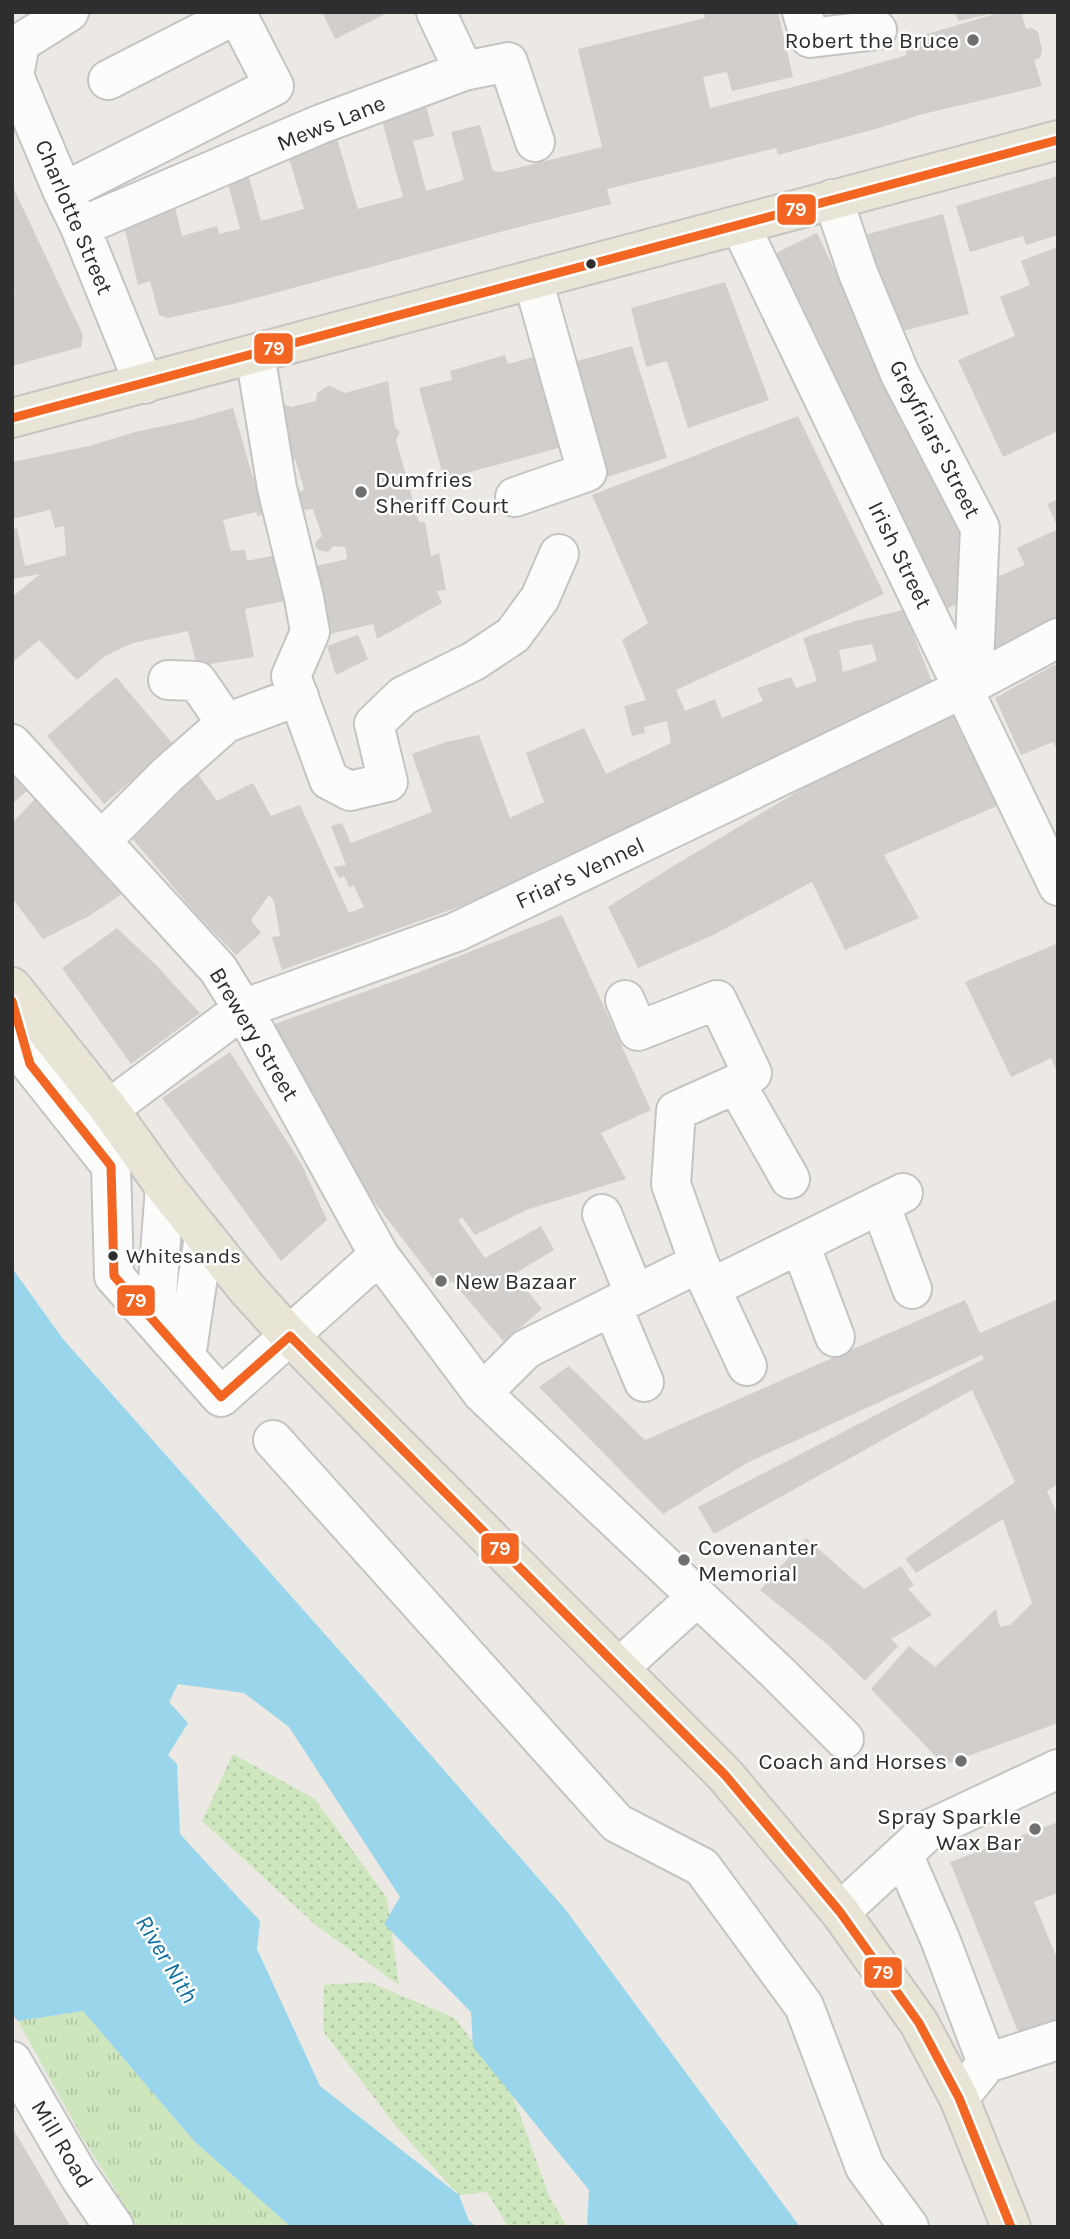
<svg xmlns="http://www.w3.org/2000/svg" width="1070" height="2239" font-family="Karla,sans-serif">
<defs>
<pattern id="grass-dots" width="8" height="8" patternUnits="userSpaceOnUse" patternTransform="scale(1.75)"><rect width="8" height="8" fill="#cee6be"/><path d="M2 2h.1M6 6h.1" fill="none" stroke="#b1c6a4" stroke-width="1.8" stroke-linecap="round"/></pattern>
<pattern id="park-tufts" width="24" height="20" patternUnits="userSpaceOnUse" patternTransform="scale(1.75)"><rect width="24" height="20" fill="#cee6be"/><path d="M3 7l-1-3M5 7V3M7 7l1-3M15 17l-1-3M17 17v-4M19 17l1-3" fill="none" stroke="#b1c6a4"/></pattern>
</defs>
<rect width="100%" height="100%" fill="#ece8e4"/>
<!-- grass -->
<path fill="url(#grass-dots)" d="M233 1754 315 1799 387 1898 399 1985 317 1926 202 1821Z
M369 1982 455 2018 513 2096 549 2196 567 2227H508L487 2192 459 2195 399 2130 323 2031 324 1985Z"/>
<!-- park -->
<path fill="url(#park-tufts)" d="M83 2011 194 2141 291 2227H138L82 2137 18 2021Z"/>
<!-- water -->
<path fill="#99d6ec" d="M12 1268 63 1339 361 1675 565 1909 800 2227H587L589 2190 473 2047 471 2012 384 1924 400 1897 289 1727 244 1693 178 1684 169 1702 188 1723 168 1755 177 1764 180 1834 260 1921 257 1949 320 2086 459 2195 469 2221 477 2227H291L194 2141 83 2011 18 2021 12 2014Z"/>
<!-- building -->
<path fill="#d1cecb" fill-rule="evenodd" d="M322 12H389L335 39Z
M703 12H778L793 77 732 91 727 72 703 77 710 108 813 82 907 55 903 41 1002 12H1021L1026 29 1032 28 1038 32 1042 50 1040 58 1034 60 1042 86 923 114 872 130 778 155 776 148 607 189 611 204 515 228 237 303 168 318 159 315 150 281 138 285 124 226 174 203 182 236 217 226 219 234 240 229 225 172 246 166 261 221 304 209 288 154 336 136 358 209 403 197 381 117 426 105 434 136 413 141 426 191 464 180 451 132 480 125 493 171 501 172 602 147 578 49 705 18Z
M954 12H994V13L959 21Z
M1058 176V235L1026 245 1023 236 970 252 956 206Z
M12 185 83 335 81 347 12 366V295L15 294 12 282Z
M943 214 969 314 891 334 864 235Z
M817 233 966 543 969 599 946 609 774 265 778 252Z
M1058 247V431L1003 457 958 360 1015 336 1000 297 1030 285 1021 261Z
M725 282 769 400 688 428 667 361 646 367 631 308Z
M632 346 667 458 607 477 574 362Z
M505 355 508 364 541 355 566 446 444 479 419 388 452 380 450 371Z
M388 381 395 427 400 432 396 440 419 522H425L431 556 439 553 446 590 437 591 442 603 377 639 373 624 321 636 303 569 347 559 345 547 333 546 328 552 318 550 315 546 316 541 322 536 313 509 304 510 297 506V495L304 489 295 459 288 460 281 407 284 404 291 407 316 401 317 393 326 387 330 386 345 393Z
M233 408 253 478 267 476 274 512 258 516 256 512 223 520 231 551 245 550 247 561 285 553 294 599 245 609 254 657 197 666 188 631 133 643 105 656 77 680 39 640 12 663V597L40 574 12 579V530L17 528 25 566 66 555 64 526 55 528 50 510 12 519V462L89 446 135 432 187 421Z
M798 416 884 594 676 690 685 711 715 699 722 718 763 701 757 688 791 677 796 688 817 681 803 638 855 621 904 610 933 685 790 760 641 821 470 903 282 970 272 937 280 936 274 901 269 895 251 920 261 933 236 955 198 916 125 830 195 770 217 801 253 783 271 816 300 805 349 913 364 907 354 886 349 887 344 876 340 878 333 867 346 865 331 826 342 823 351 843 432 812 412 754 446 742 479 735 510 818 544 802 526 753 584 728 606 774 671 743 667 721 644 727 645 733 632 736 624 706 646 700 622 640 648 623 592 495ZM872 644 877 661 843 672 839 650Z
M1058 499V527L1047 504Z
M1058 529V617L996 648 984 620 983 583 1025 565 1017 548Z
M358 635 368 659 336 675 327 646Z
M1058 663V751L1053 742 1021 755 995 698Z
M116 677 174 745 104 804 47 736Z
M957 711 999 805 884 855 919 918 845 950 812 882 711 936 638 968 608 907 670 868 817 780Z
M12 773 28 790 12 804Z
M35 799 98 851 134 886 89 916 43 939 12 898V823Z
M562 915 651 1110 601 1133 626 1179 529 1209 475 1235 462 1217 458 1220 485 1258 541 1226 554 1250 514 1274 542 1309 504 1342 452 1281 441 1289 372 1199 327 1136 269 1026 417 973Z
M117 928 157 966 200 1013 131 1064 62 968Z
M1056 944 1058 1074 1051 1058 1011 1077 965 982Z
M230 1052 302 1165 327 1220 281 1261 162 1098Z
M1058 1299V1484L1047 1491 1058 1516V1723L944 1765 871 1689 909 1646 935 1667 996 1609 1000 1627 1010 1625 1032 1603 1003 1519 916 1573 905 1559 1015 1482 972 1390 714 1534 698 1507 984 1359 982 1355 747 1463 663 1514 539 1387 569 1366 645 1440 965 1300 980 1333Z
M806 1538 864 1589 901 1566 914 1585 908 1589 932 1615 891 1639 898 1646 865 1681 827 1644 760 1590Z
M1058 1822V1893L1034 1902 1058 1961V2030L1023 2044 950 1862Z
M12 2127 71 2227H12Z"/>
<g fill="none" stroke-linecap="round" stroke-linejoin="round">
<defs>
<path id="minor" d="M69 12 20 43 14 76 63 192 80 227 144 384
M436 12 464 71
M802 12 810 38 877 30
M63 192 274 86 237 14 108 80
M833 199 858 273 900 374 980 528 974 663 964 688
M740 225 1058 886
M80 227 321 124 464 71 508 62 535 142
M255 354 277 488 304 598 310 632 291 676 329 780 350 791 388 782 374 724 403 696 474 661 513 635 540 598 559 554
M515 497 587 472 533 280
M168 680 197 681 226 723
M12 744 218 969 243 1009 379 1255
M101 841 167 775 226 723 299 696
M12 1000 30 1064 111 1166 114 1276 221 1397 379 1255 482 1393 777 1672 844 1739
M625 1000 638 1031 717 1000 752 1073 736 1084 676 1111 671 1184 699 1263 747 1366
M736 1084 790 1179
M110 1142 109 1109 243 1009 456 932 964 688 1058 638
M880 1204 912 1289
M602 1214 635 1295
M800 1244 835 1337
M711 1288 903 1193
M612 1306 644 1382
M155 1321 165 1187
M186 1357 204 1236
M482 1393 526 1349 699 1263
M273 1440 617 1823 702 1867 804 2006 865 2167 909 2227
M619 1668 697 1597
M903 1854 940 1939 987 2063 959 2098
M840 1912 930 1829 1058 1769
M12 2061 79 2176 114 2227
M987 2063 1058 2040"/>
<path id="major" d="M12 418 1058 140
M12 987 109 1109 165 1187 248 1290 290 1336 392 1440 725 1775 840 1912 919 2023 959 2098 1011 2227"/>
</defs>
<!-- minor casing -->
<use href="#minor" stroke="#c5c4c5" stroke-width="42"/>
<!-- major casing -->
<use href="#major" stroke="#c6c5c4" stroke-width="42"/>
<!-- minor -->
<use href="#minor" stroke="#fcfcfb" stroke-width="38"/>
<!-- major -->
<use href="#major" stroke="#e8e4d6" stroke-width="38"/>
<defs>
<path id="bus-1" d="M12 418 1058 140
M12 1001 30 1064 111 1166 114 1276 221 1397 290 1336 725 1775 840 1912 919 2023 959 2098 1011 2227"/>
</defs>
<!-- bus-1 casing -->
<use href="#bus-1" stroke="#fff" stroke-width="14"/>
<!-- bus-1 -->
<use href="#bus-1" stroke="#f26522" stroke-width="9"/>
</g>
<!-- markers -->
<g fill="#706f6e" stroke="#fff" stroke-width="2.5">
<circle cx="973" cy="40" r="7"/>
<circle cx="361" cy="492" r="7"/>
<circle cx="441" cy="1281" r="7"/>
<circle cx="684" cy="1560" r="7"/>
<circle cx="961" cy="1761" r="7"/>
<circle cx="1035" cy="1829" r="7"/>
</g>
<g fill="#2e2e2e" stroke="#fff" stroke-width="2.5">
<circle cx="591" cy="264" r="6"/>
<circle cx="113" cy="1256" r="6"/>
</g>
<g text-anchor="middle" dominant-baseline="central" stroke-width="5" stroke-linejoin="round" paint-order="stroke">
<!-- bus labels -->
<g font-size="21" fill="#2e2e2e" stroke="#fff" text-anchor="start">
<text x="126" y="1256">Whitesands</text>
</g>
<!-- poi labels -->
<g font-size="23" fill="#2e2e2e" stroke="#fff" text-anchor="end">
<text x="959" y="40">Robert the Bruce</text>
<text x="375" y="479" text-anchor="start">Dumfries<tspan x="375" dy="26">Sheriff Court</tspan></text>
<text x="455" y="1281" text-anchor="start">New Bazaar</text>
<text x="698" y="1547" text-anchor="start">Covenanter<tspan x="698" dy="26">Memorial</tspan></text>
<text x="947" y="1761">Coach and Horses</text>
<text x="1021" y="1816">Spray Sparkle<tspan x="1021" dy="26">Wax Bar</tspan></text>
</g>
<!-- street labels -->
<g font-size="23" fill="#2e2e2e" stroke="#fff">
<text transform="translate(331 123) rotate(-22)">Mews Lane</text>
<text transform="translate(74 217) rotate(67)">Charlotte Street</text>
<text transform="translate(935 439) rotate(63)">Greyfriars' Street</text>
<text transform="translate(900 555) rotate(64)">Irish Street</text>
<text transform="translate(580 873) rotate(-25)">Friar's Vennel</text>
<text transform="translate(254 1034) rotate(59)">Brewery Street</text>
<text transform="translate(62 2144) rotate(59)">Mill Road</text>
</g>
<!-- water labels -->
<g font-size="24" font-style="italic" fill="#0d6fa3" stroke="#fff">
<text transform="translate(167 1959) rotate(59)">River Nith</text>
</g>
</g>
<g stroke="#fff" stroke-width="2.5">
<rect x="776" y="193" width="41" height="33" rx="7" fill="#f26522"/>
<rect x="253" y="332" width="41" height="33" rx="7" fill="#f26522"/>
<rect x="116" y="1284" width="40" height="33" rx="7" fill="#f26522"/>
<rect x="480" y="1532" width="40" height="33" rx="7" fill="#f26522"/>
<rect x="863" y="1956" width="40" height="33" rx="7" fill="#f26522"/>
</g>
<g font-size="19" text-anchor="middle" font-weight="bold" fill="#fff">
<text x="796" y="216">79</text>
<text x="274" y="355">79</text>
<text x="136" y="1307">79</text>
<text x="500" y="1555">79</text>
<text x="883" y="1979">79</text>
</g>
<!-- border -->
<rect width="1070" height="2239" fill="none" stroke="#2e2e2e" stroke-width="28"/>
</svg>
